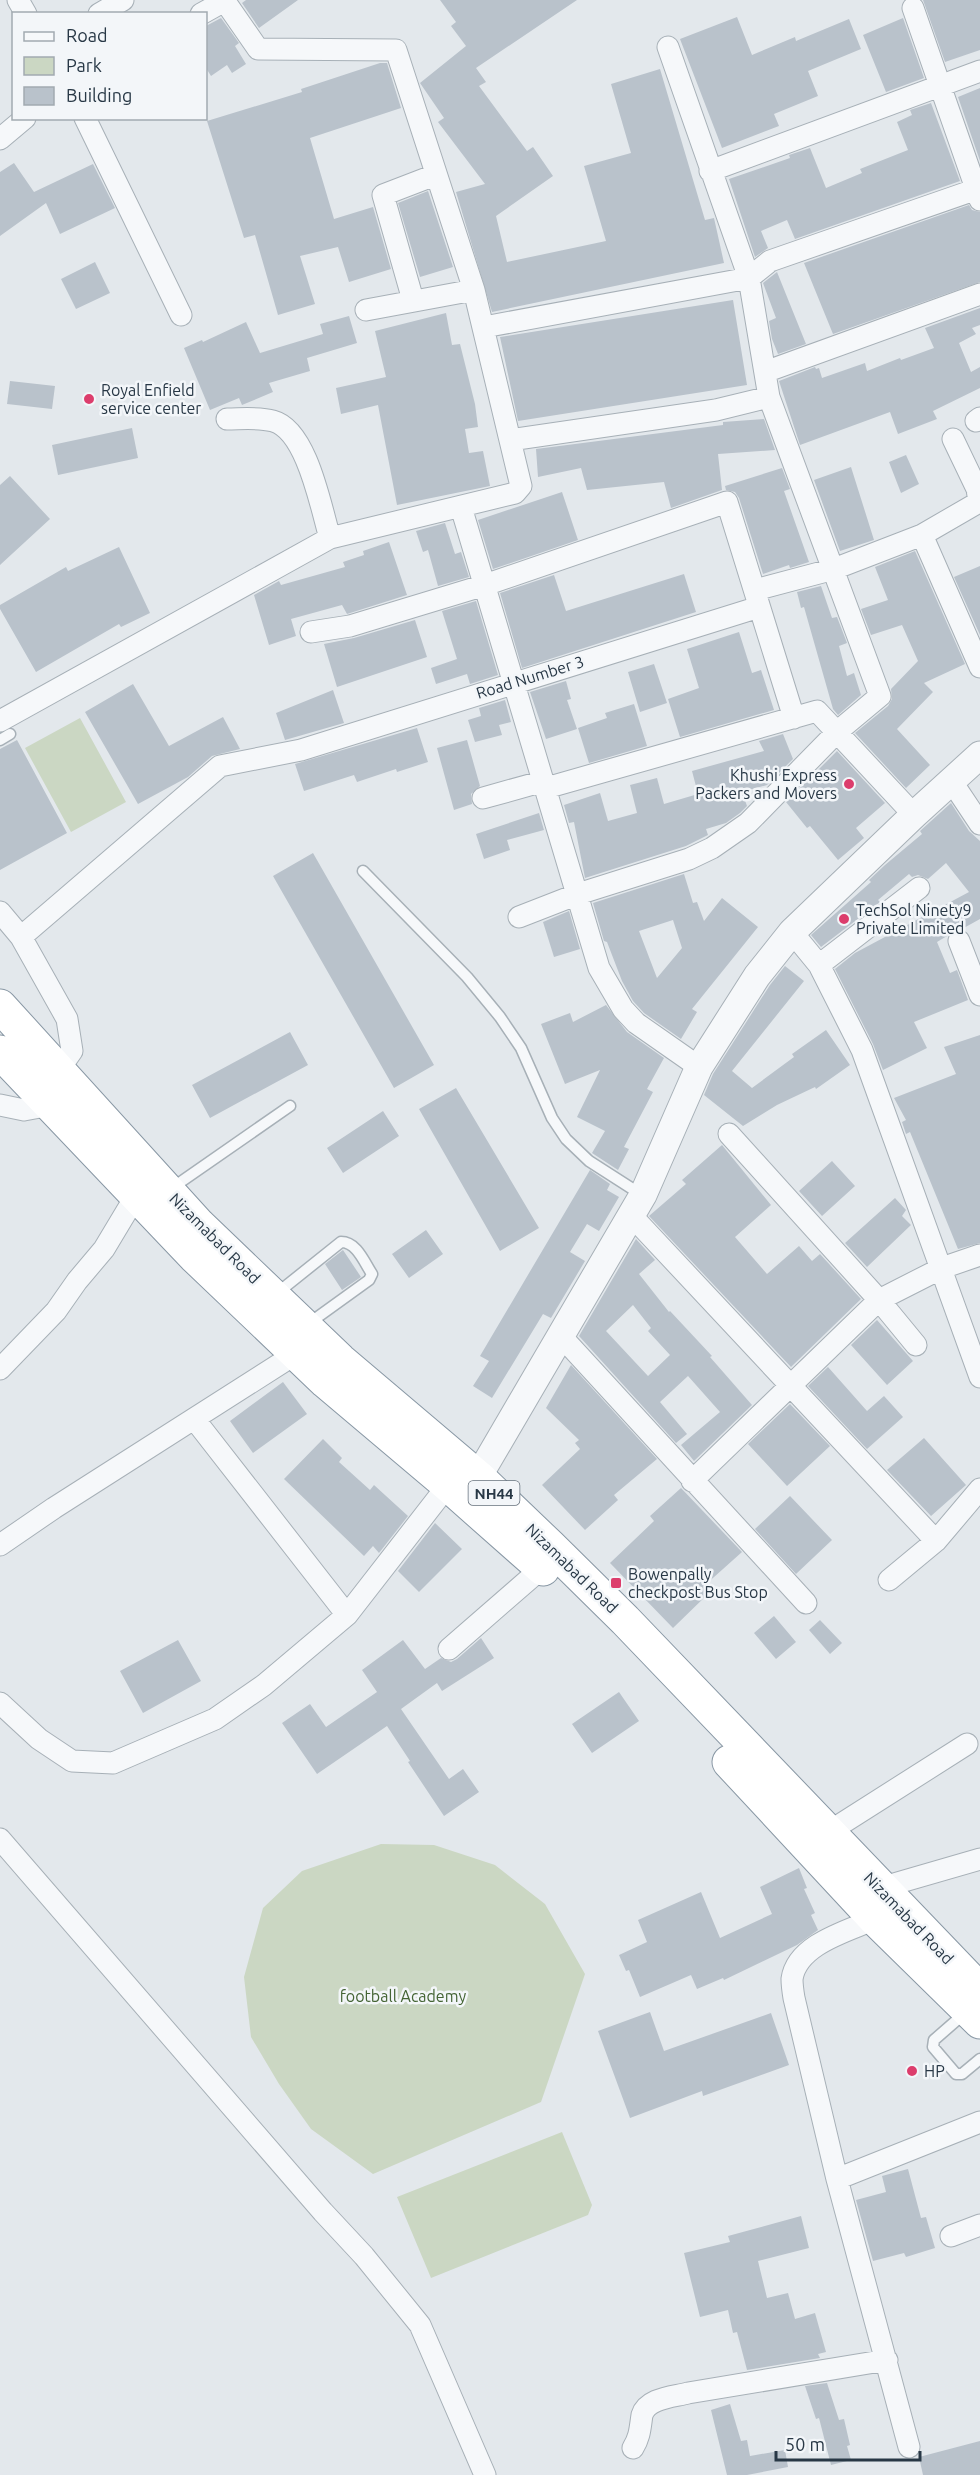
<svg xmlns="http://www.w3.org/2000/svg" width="980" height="2475" font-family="Ubuntu,sans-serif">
<rect width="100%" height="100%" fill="#e3e8ec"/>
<!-- green -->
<path fill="#cbd7c3" d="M80 718 126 802 71 832 25 748Z
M381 1844 434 1845 495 1865 545 1904 585 1974 541 2102 373 2174 311 2129 279 2084 251 2037 244 1977 263 1908 302 1871Z
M562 2132 592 2205 588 2215 431 2278 397 2197Z"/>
<!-- building -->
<path fill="#b9c2cb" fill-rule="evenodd" d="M246 0H298L259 28 242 3Z
M440 0H577L476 68 486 82 479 86 527 151 533 147 553 176 496 216 507 262 606 241 584 166 631 153 611 84 660 69 705 220 714 218 724 263 492 312 456 192 485 184 438 122 444 118 420 83 466 46 451 26 456 22Z
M923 0H980V50L945 62Z
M737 17 752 55 795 37 796 41 849 19 861 49 808 71 818 96 774 114 779 126 722 148 680 39Z
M221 18 239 43 235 46 246 64 232 73 227 65 211 76 206 68V26Z
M903 18 924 78 886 92 863 35Z
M380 63H387L401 108 310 138 334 219 373 207 391 269 349 282 338 247 300 256 315 304 278 315 255 235 244 238 207 121 302 92 301 89Z
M980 88V161L958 97Z
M931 103 960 181 795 239 787 220 761 231 768 248 755 257 729 179 790 158 789 155 810 148 826 188 862 173 860 169 908 150 897 122 912 115 910 110Z
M14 163 34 192 93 164 115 208 60 234 46 203 0 236V172Z
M428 191 453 267 420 277 398 203Z
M969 205 972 210 980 212V282L833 334 804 263Z
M95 262 110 293 76 309 61 279Z
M777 272 806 344 778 354 772 339 769 321 776 318 763 283Z
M733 300 747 385 518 421 500 337Z
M980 308V325L972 328 976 334 959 343 971 372 980 367V388L933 411 937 419 898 434 890 412 800 445 779 381 815 367 816 369 819 368 822 378 865 363 867 371 900 358 901 360 934 348 925 328Z
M446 313 452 345 460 344 475 404 478 427 465 429 469 453 483 451 490 486 397 505 378 405 341 414 336 388 386 377 375 331Z
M349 316 357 343 307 358 310 371 269 383 273 392 242 405 239 398 210 410 184 348 202 340 203 342 246 322 260 353 323 334 320 324Z
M10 381 55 386 52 409 7 404Z
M764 419 775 450 718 454 722 490 671 508 664 482 587 490 581 468 538 477 536 449 723 425V422Z
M132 428 138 458 58 475 52 445Z
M906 455 919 484 901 493 889 462Z
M851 467 874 540 840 551 814 480Z
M782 468 790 489 784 491 809 562 790 568 789 565 763 574 739 498 735 492 726 490 725 486Z
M10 476 50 519 0 565V485Z
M562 492 578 540 493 569 478 520Z
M445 523 455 554 461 552 469 577 438 586 428 550 423 552 416 531Z
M389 542 407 595 347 614 342 605 291 619 296 636 269 645 254 595 279 581 281 585 345 567 343 562 364 555 363 551Z
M119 547 150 613 121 627 119 624 36 672 0 609V605L66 567 68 571Z
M915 551 965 664 924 683 933 692 897 729 930 765 906 788 855 733 888 706 892 699 891 689 918 661 902 625 871 635 861 609 888 600 875 567Z
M980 566V635L954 577Z
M684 574 696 612 522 668 500 593 554 575 566 611Z
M821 586 832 618 837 617 847 643 839 646 847 676 854 673 861 695 838 715 833 709 804 607 801 608 797 592Z
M476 601 498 675 470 684 467 674 436 684 431 668 457 659 442 611Z
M415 620 427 657 337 687 324 644 354 638Z
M739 632 752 673 761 670 774 710 680 737 668 699 699 688 687 649Z
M654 664 667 703 640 712 628 672Z
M566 681 571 699 567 700 577 729 546 739 530 692Z
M133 684 169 746 223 717 240 749 212 756 188 777 138 804 85 712Z
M333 690 344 723 285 740 276 713Z
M505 700 511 722 499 725 502 735 475 742 468 720 481 716 479 708Z
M634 704 647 746 589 763 578 728 607 718 605 713Z
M417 728 428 762 397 772 396 769 357 782 354 775 304 791 295 764Z
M783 734 793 759 767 785 742 792 747 806 740 813 726 823 706 829 708 835 686 846 585 878 574 822 569 823 564 805 600 793 608 821 637 813 630 785 657 778 664 804 698 794 692 771 764 751 759 741Z
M17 740 67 833 0 870V749Z
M467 740 480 786 471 794 472 804 454 810 437 748Z
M837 751 885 803 856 828 864 838 838 860 810 826 807 828 786 802Z
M951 803 969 831 980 841V919L962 929H954L947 936 937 942 950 973 957 970 968 1000 914 1022 927 1048 883 1070 873 1044 835 969 855 953 969 892 946 863 928 879 918 875 912 877 909 874 878 900 880 902 821 947 811 935 871 882 869 880 885 865 922 834 920 831Z
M539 813 544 830 507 840 510 850 484 859 476 834Z
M313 853 434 1065 394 1088 273 876Z
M684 874 693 903 697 902 704 921 722 898 758 927 692 1009 697 1012 681 1039 644 1013 633 1001 622 981 607 942 604 941 593 903ZM673 920 682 948 657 978 639 931Z
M569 911 580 949 554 957 543 922Z
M785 966 804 981 732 1071 752 1088 794 1057 792 1054 826 1030 850 1065 816 1089 815 1087 777 1105 743 1126 704 1095 713 1074 770 985Z
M606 1005 627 1032 664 1058 647 1089 653 1092 624 1147 629 1149 618 1170 592 1153 605 1131 577 1117 600 1070 565 1084 541 1024 570 1013 573 1022Z
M290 1032 308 1065 210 1118 192 1085Z
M980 1035V1243L958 1249 910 1132 906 1134 902 1122 906 1120 894 1098 956 1074 944 1047Z
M456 1088 539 1228 500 1251 419 1109Z
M383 1111 399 1136 343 1173 327 1148Z
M722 1145 771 1205 735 1237 767 1274 799 1246 812 1261 820 1254 861 1299 791 1367 649 1216 686 1184 682 1180Z
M832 1161 855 1186 822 1216 799 1191Z
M590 1170 610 1184 607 1190 619 1197 599 1231 587 1224 570 1252 585 1261 551 1318 543 1314 492 1398 473 1386 489 1361 480 1356Z
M895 1198 906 1210 902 1216 911 1225 867 1267 845 1243Z
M426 1230 443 1254 409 1278 392 1254Z
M636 1239 655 1260 639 1274 669 1312 670 1311 712 1356 710 1357 752 1405 694 1461 681 1445 720 1412 688 1376 660 1402 687 1434 676 1443 579 1336ZM633 1305 651 1328 648 1331 670 1355 648 1376 606 1331Z
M343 1250 361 1277 342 1290 325 1264Z
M877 1320 913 1361 887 1385 851 1345Z
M571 1365 657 1459 614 1495 618 1500 585 1530 542 1485 580 1449 575 1443 579 1440 546 1408Z
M828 1367 867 1411 884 1396 903 1417 867 1449 808 1386Z
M283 1382 307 1414 253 1453 230 1421Z
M790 1404 830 1446 787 1486 748 1444Z
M924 1438 966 1485 931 1516 887 1470Z
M323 1439 342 1458 339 1462 370 1490 374 1485 408 1516 379 1553 373 1546 364 1556 284 1479Z
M681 1488 742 1552 704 1586 710 1592 673 1628 610 1563 654 1521 650 1516Z
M790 1496 832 1540 796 1574 755 1529Z
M435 1523 462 1549 419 1592 398 1571Z
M774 1616 796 1642 776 1659 754 1633Z
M820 1620 842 1643 830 1654 809 1630Z
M481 1638 494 1658 442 1691 437 1683 401 1709 449 1779 463 1769 479 1792 444 1816 408 1762 410 1761 387 1726 317 1774 282 1723 310 1704 326 1727 377 1692 362 1670 403 1640 425 1669 441 1658 451 1662 457 1659Z
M178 1640 201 1681 143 1713 120 1671Z
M619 1692 639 1721 592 1753 572 1724Z
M799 1868 807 1888 804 1889 815 1913 811 1915 818 1930 797 1945 724 1980 723 1978 697 1989 691 1975 640 1997 629 1970 626 1971 619 1955 647 1942 638 1920 701 1892 720 1938 772 1914 760 1887Z
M650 2012 664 2051 771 2013 789 2065 703 2096 702 2091 630 2118 598 2031Z
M908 2169 921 2218 926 2217 935 2248 906 2257 904 2253 873 2261 856 2200 886 2192 882 2176Z
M801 2216 809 2248 758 2261 767 2298 788 2293 795 2319 815 2313 826 2352 818 2354 820 2358 747 2370 737 2332 733 2333 728 2310 700 2317 684 2253 730 2242 728 2236Z
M827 2383 839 2420 844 2419 850 2445 847 2446 851 2460 831 2465 819 2418 816 2419 805 2386Z
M730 2404 741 2441 747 2440 750 2456 785 2450 788 2467 747 2475H727L711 2410Z
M980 2441V2475H923L919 2457Z"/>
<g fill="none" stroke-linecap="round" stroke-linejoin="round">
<defs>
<path id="service" d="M0 740 10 734
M363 871 467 977 500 1017 521 1048 552 1118 566 1139 589 1161 642 1195
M172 1188 290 1106
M276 1294 341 1242C357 1242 364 1262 372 1274L369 1280 308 1324
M965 2013 934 2040 933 2047 956 2074H962L980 2059"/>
<path id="minor" d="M18 0 26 14
M913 8 980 200
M99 14 123 0
M201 14 226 0
M85 118 181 315
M0 139 25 118
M710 171 980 71
M413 300 383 195 435 175
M366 310 474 290
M484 327 749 278 770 261 980 188
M765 372 980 294
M227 419C241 419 259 417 273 421 307 430 321 508 330 538
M976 421 980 418
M510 440 716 410 769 397
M461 507 599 968 623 1009 636 1023 699 1067
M922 535 980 667
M755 590 834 569 922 535 979 502 977 489 953 439
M311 632 350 626 485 585 727 502 794 718
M0 721 330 538 515 493 521 486 474 290 396 50 258 49 224 0
M952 782 980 824
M546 788 817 711 914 815
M483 798 544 781
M0 912 21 937 67 1019 72 1051 58 1071
M519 917 578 894 689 859 712 848 748 823 838 731 880 696 769 397 749 278 668 47
M792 932 819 965 862 1050 980 1377
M21 937 220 766 301 750 759 607
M959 941 980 995
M819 965 919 888
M0 1105 24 1110 51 1105
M729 1134 879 1300 916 1345
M630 1214 936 1541
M561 1336 806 1603
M0 1369 56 1311 77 1281 104 1249 137 1194
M195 1420 347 1615
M692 1481 879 1300 942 1268 980 1255
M0 1545 54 1508 297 1353
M889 1580 936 1541 980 1489
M449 1649 542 1568
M0 1703 39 1739 72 1761 113 1763 215 1719 264 1685 347 1615 448 1485
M827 1833 967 1744
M0 1839 323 2212 364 2256 420 2325 485 2475
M880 1888 980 1859
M875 1919C848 1931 797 1944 792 1979 792 1985 793 1992 794 1998L837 2179 909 2447
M837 2179 980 2122
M951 2236 980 2225
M633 2448C640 2437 640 2428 642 2415 647 2398 673 2397 688 2393L887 2360"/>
<path id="tertiary" d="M478 1477 643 1195 699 1067 757 976 792 932 914 815 980 755"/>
<path id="trunk" d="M0 1006 199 1225 340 1360 478 1477 550 1546 625 1620 980 1990
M0 1052 194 1256 326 1382 448 1485 543 1569
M729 1762 875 1919 980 2022"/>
</defs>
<!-- service casing -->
<use href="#service" stroke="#a7b0b7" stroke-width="13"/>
<!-- minor casing -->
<use href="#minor" stroke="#a7b0b7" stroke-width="23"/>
<!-- tertiary casing -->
<use href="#tertiary" stroke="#a7b0b7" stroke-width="29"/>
<!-- trunk casing -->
<use href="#trunk" stroke="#8897a4" stroke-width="35"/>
<!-- service -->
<use href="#service" stroke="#f6f8fa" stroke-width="10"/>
<!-- minor -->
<use href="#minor" stroke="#f6f8fa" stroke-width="21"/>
<!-- tertiary -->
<use href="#tertiary" stroke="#f6f8fa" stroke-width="27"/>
<!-- trunk -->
<use href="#trunk" stroke="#fff" stroke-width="33"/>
</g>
<!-- markers -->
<g fill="#dc3d6c" stroke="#f3f6f9" stroke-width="2">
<circle cx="89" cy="399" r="6"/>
<circle cx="849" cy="784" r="6"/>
<circle cx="844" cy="919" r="6"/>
<rect x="610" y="1577" width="12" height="12" rx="3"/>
<circle cx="912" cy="2071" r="6"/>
</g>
<g text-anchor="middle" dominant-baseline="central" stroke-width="5" stroke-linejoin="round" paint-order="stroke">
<!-- shield labels -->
<rect fill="#f3f6f9" stroke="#65717c" stroke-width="1.5" x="468.5" y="1481" width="51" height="24" rx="4.5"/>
<g font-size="15" font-weight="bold" fill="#283846">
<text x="494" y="1493">NH44</text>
</g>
<!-- poi labels -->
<g font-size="16" fill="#283846" stroke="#f3f6f9" text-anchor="start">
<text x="101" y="390">Royal Enfield<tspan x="101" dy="18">service center</tspan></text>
<text x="837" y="775" text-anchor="end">Khushi Express<tspan x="837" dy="18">Packers and Movers</tspan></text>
<text x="856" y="910">TechSol Ninety9<tspan x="856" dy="18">Private Limited</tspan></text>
<text x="628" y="1574">Bowenpally<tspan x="628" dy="18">checkpost Bus Stop</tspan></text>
<text x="924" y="2071">HP</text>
</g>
<!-- street labels -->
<g font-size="16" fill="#283846" stroke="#f3f6f9">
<text transform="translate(530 677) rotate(-17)">Road Number 3</text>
<text transform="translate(215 1238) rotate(45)">Nizamabad Road</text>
<text transform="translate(572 1568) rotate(44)">Nizamabad Road</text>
<text transform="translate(909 1918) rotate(46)">Nizamabad Road</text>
</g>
<!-- park labels -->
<g font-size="16" fill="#446434" stroke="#f3f6f9">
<text x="403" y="1996">football Academy</text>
</g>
</g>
<!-- legend -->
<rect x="12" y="12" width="195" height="108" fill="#f3f6f9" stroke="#a2aab1" stroke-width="1.5"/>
<rect x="24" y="32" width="30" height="9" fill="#f6f8fa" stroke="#a2aab1" stroke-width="1.5"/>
<text x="66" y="42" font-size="18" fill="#283846">Road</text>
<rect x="24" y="57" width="30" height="18" fill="#cbd7c3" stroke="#a2aab1" stroke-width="1.5"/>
<text x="66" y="72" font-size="18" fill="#283846">Park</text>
<rect x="24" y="87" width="30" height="18" fill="#b9c2cb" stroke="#a2aab1" stroke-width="1.5"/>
<text x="66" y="102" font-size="18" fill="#283846">Building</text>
<!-- scale -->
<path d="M776 2451v9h144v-9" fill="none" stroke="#283846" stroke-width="3"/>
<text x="785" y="2451" font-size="18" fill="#283846" stroke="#f3f6f9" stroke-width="4.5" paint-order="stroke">50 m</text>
</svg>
